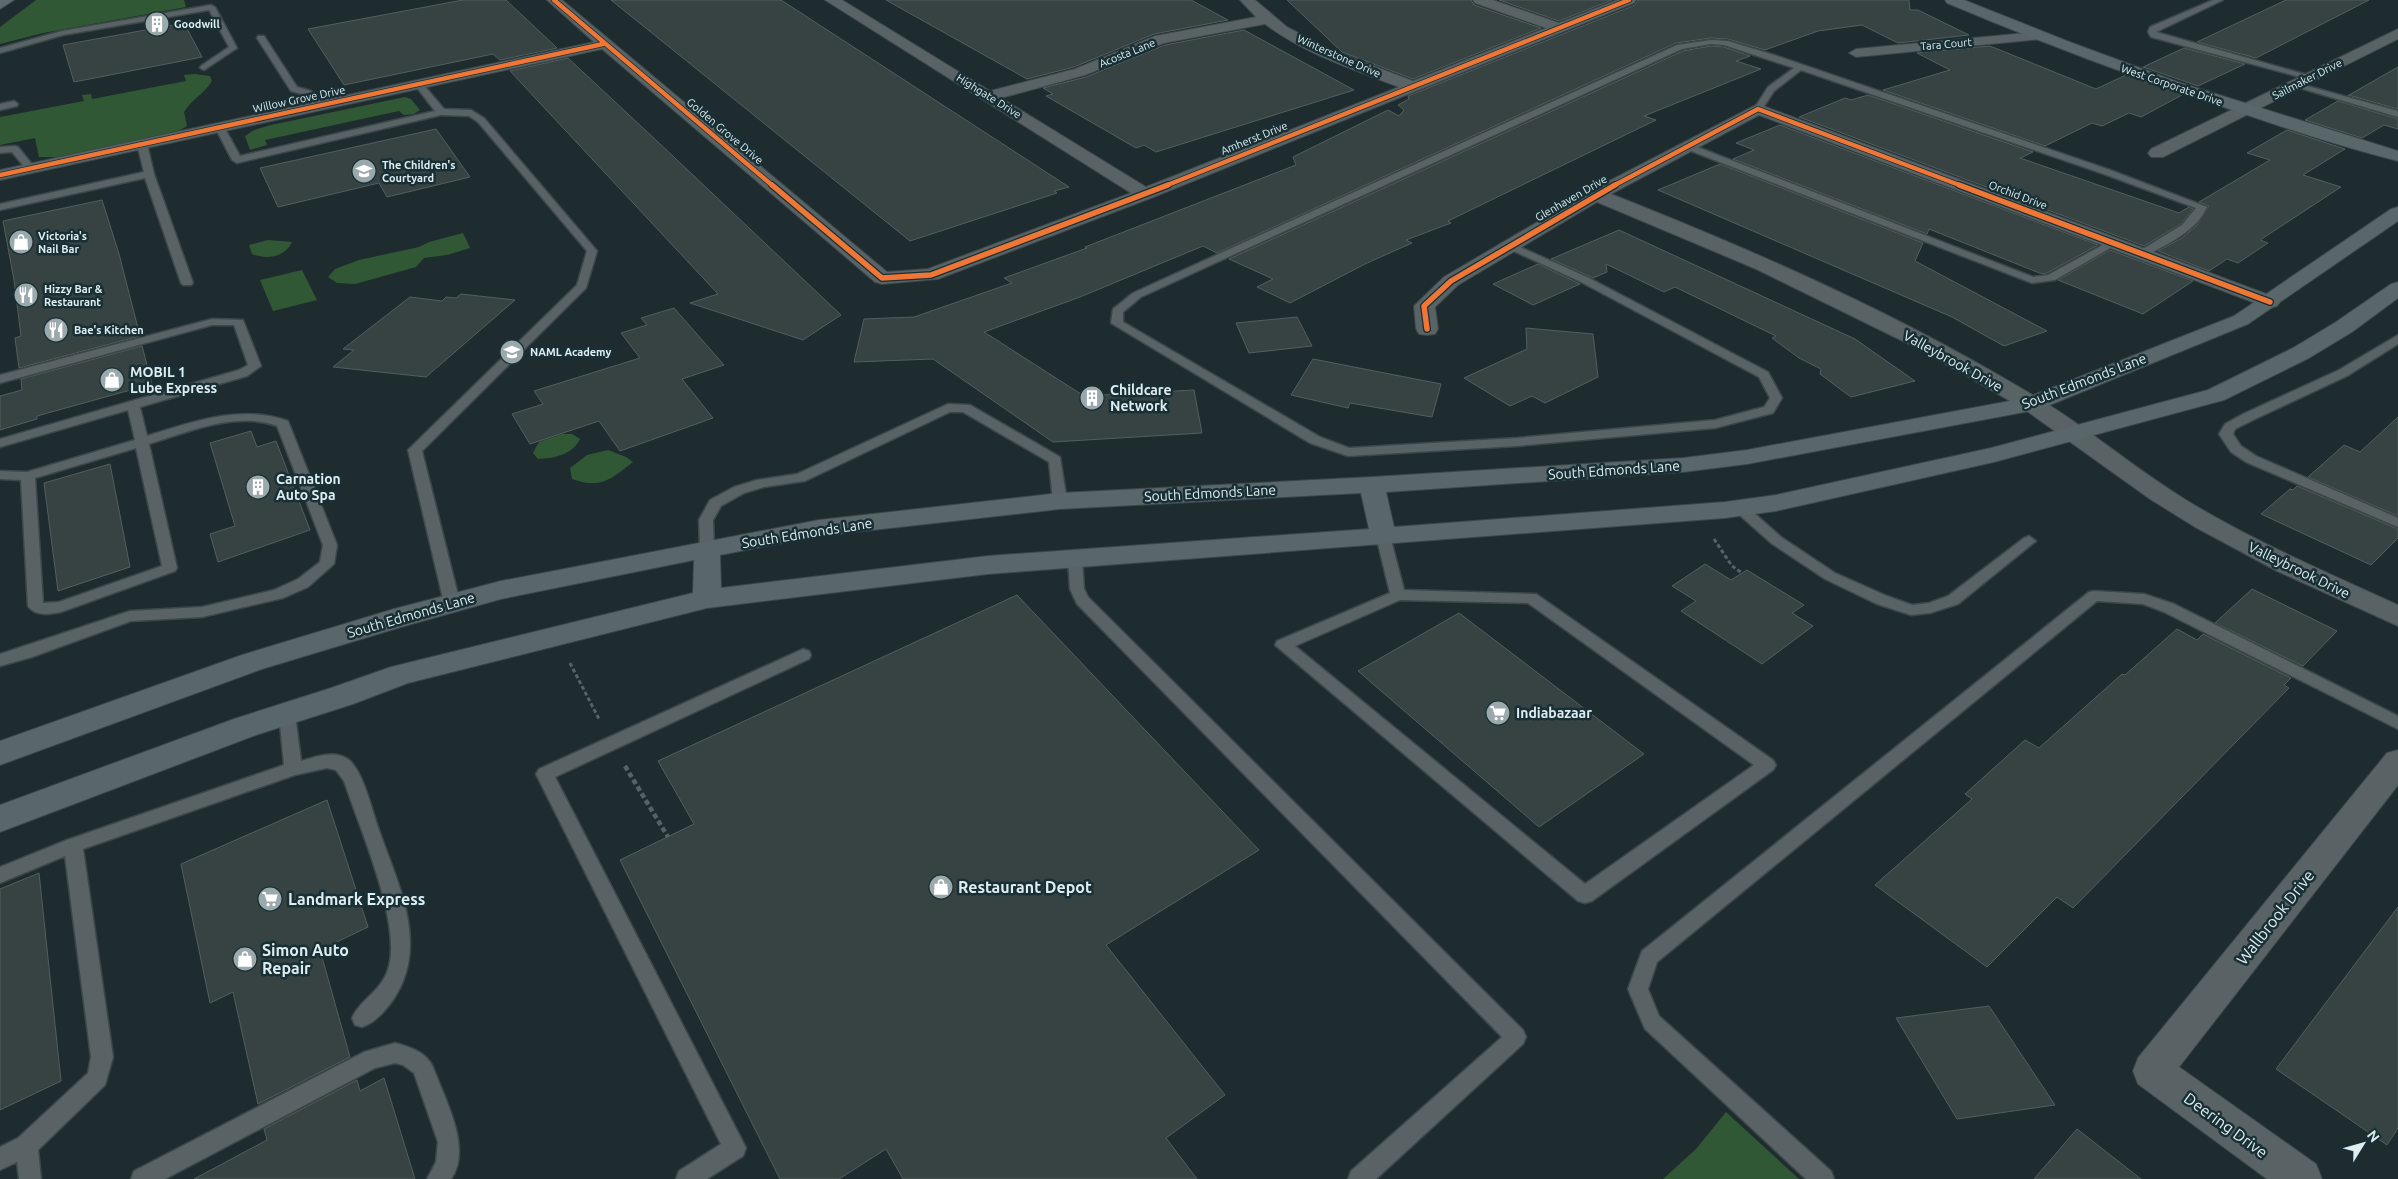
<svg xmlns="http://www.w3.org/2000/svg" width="2398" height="1179" font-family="Ubuntu,sans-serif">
<rect width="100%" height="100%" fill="#1e2c2f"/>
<!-- green -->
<path fill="#315835" d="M36 0H184L186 7 43 33 0 44V27Z
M195 74 210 76 212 81C205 93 192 99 184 112L187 126 177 132 59 157H39L35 138 0 145V117L84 101 82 95 91 94 92 99 186 81 184 75Z
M405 97 411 99 420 110 414 114 404 115 399 111 265 140 267 145 250 150 245 136 254 130 271 125Z
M463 233 470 248 447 255 424 258 416 267 355 284 337 283 328 277 335 269 359 260 419 247 429 242Z
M268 240 292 242C285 257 267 260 252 254L249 245Z
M302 270 317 300 273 311 260 280Z
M562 434H572L580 439C572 455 555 458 538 459L533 453 539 442Z
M608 450 626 457 633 462C610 480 601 489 572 479L570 468 587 455Z
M1726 1112 1799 1179H1663L1696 1149Z"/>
<!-- building -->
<path fill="#374343" stroke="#535f5e" d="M463 0H506L557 48 500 60 493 54 344 85 308 29Z
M611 0H781L1069 187 1054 191 1057 193 910 241Z
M886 0H1191L1228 20 1154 34 1074 67 1027 79Z
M1287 0H1471L1474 5 1541 28 1413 79 1342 52Z
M1499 0H1612L1559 21Z
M1638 0H1909L1910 10H1918L1969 35 1898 43 1862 25 1818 31 1765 50 1728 39 1711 38 1676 43 1217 253 1203 246 1080 297 984 332 1084 396 1194 390 1202 433 1053 442 933 359 854 362 864 319 914 317 1012 283 1004 278 1087 248 1085 247 1296 165 1293 157 1388 110 1399 116 1404 110 1398 105 1409 99 1408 96 1635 5Z
M2286 0H2369L2256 58 2197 42Z
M184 23 202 57 74 82 63 45Z
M1244 30 1354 90 1156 152 1144 145 1136 148 1046 96 1053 94 1043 88 1086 77 1165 45Z
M1711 46 1724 47 1750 56 1736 61 1761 69 1644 116 1656 120 1448 221 1451 223 1406 240 1412 243 1365 264 1290 303 1257 287 1273 279 1229 259 1683 51Z
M1990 46 2096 89 2126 75 2182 95 2141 117 2129 113 2102 126 2092 123 2045 146 1883 90 1950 70 1917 53Z
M2184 48 2245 64 2198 86 2143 67Z
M568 58 658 142 841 315 803 340 690 303 718 294 510 71Z
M2398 67V109L2348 95H2349Z
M1868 95 2033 152 2020 158 2179 213 2189 207 2193 209 2181 224 2144 246 1799 117 1845 98 1851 100Z
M2338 101 2398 119V129L2384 125 2362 138 2305 120Z
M1780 125 2098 245 2047 273 2042 274 1929 229 1927 234 1733 159 1754 150 1736 143Z
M436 129 470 177 387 197 379 183 278 207 260 168Z
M2287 130 2345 149 2303 175 2341 187 2260 240 2268 243 2238 263 2227 259 2209 271 2158 251 2182 238 2197 225 2209 206 2199 202 2270 160 2247 153Z
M1720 164 1923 243 1915 261 2047 331 2004 346 1952 317 1658 190Z
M102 200 119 254 140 336 19 368 15 338 21 336 14 280 3 221Z
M1619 230 1855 339 1915 381 1851 397 1820 374 1821 369 1799 358 1772 338 1776 336 1675 287 1664 292 1606 264 1607 272 1593 278 1551 259Z
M2110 250 2193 281 2143 314 2058 280Z
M1538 264 1580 284 1533 305 1493 284Z
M461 294 515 300 426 377 333 367 354 350 343 349 410 297 442 301 446 297 456 298Z
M674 308 724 365 682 379 713 418 620 451 599 421 530 444 512 414 543 404 534 391 640 358 621 333 647 325 641 318Z
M1297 317 1312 346 1249 353 1236 323Z
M1526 328 1593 334 1598 377 1545 403 1532 396 1510 406 1464 378 1527 349Z
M142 346 152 384 37 416V419L0 430V396L22 390 21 379Z
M1313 359 1441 384 1432 417 1350 403 1348 408 1291 395Z
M2398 417V516L2308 477 2344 445 2360 452Z
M251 431 257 447 276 441 310 530 218 562 210 534 235 526 210 443Z
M110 464 130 567 58 591 44 483Z
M2297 486 2398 529V538L2371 565 2261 514 2290 489 2293 490Z
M1705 564 1731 580 1747 570 1804 605 1792 613 1813 626 1762 664 1681 611 1696 601 1672 586Z
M2252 589 2337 631 2303 666 2215 623Z
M1017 595 1259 850 1106 945 1225 1095 1166 1138 1197 1179H903L886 1149 839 1179H780L620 860 694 824 658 761Z
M1459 613 1644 754 1539 827 1358 671Z
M2177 629 2197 640 2203 634 2291 678 2284 685 2289 688 2073 908 2057 897 1987 967 1875 885 1972 799 1965 794 2025 740 2039 748 2122 674 2125 675Z
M327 800 368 927 320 950 350 1057 258 1104 233 992 210 1003 181 864Z
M39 873 61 1081 0 1110V889Z
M2398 907V1128L2387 1145 2276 1069Z
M1989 1006 2055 1105 1957 1119 1896 1018Z
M384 1078 415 1179H194L267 1140 264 1129 357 1080 360 1091Z
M2077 1129 2141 1179H2034Z"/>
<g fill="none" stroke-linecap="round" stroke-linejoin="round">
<defs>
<path id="lane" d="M2213 0H2223L2156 32 2311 76V80L2151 37 2148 32 2150 27Z
M211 5 215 7 237 48 204 70 200 68 201 66 229 47 209 10 63 35 0 53V48L62 31Z
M258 36H264L297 87 311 91 323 104V108H317L305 95 291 91 257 38Z
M1711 40 1728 41 1777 56 2110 170 2207 207C2196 232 2168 243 2146 256H2138V252L2182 225 2196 208 2104 174 1801 70 1774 91 1761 111H1755L1754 109 1768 87 1794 68 1724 45 1711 44 1682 49 1141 297 1123 312V322L1320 437 1349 448 1517 438 1715 420 1764 407 1770 398 1759 377 1581 282 1507 248 1506 246 1511 243 1589 278 1768 372 1782 398 1773 413 1715 428 1517 446 1348 456 1310 443 1111 323 1113 309 1133 293 1677 45Z
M419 82 422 83 444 109 471 110 484 118 597 251 586 288 422 451 460 603 457 607H447L444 603 408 450 577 285 587 251 478 122 469 116 441 115 237 163 232 160 215 127 223 125 240 156 435 111 415 85Z
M2293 82 2398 111V117L2293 86Z
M14 101 18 104 17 106 0 110V104Z
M142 141 147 144 154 174 193 283 191 285H183L181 283 145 178 0 210V204L144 172 137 144Z
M1686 145H1692L2033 277 2048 275 2110 241 2114 240 2119 243 2055 280 2032 283 1686 149Z
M15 146 18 147 35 168 33 170H27L12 152 0 153V147Z
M212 319 243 320 261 366 247 376 140 407 147 436C193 422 240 404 288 421L337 545 334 564 308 587 283 598 202 617 131 621 32 657 0 666V654L130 611 202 607 274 590 298 579 320 562 323 545 277 426C236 411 188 432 149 444L177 568 175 571 61 612C50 614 36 617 28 606L21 480 0 479V471L27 472 135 440 128 410 0 447V439L239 370 248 365 234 325H212L0 383V375ZM136 448 162 566 59 602 43 603 35 478Z
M2398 335V344L2347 376 2253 420 2235 429 2233 434 2241 446 2256 456 2398 518V527L2246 462 2231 452 2219 434 2225 424 2243 414 2339 370Z
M948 404 970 405 1060 457 1067 501 1065 504 1060 505 1053 501 1049 462 963 412H950L805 481 764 487 744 493 721 506 713 520 714 549 707 554 700 549 699 520 710 500 734 487 757 480 797 474Z
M1740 504 1745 505 1781 537 1835 573 1887 596 1912 605 1929 603 1948 596 2024 538 2029 536 2036 541 1958 604 1930 613 1911 615 1877 604 1825 579 1771 543 1735 511 1733 508Z
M1383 531 1390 536 1404 590 1536 594 1773 760 1776 765 1773 770 1592 901 1585 903 1578 901 1275 645 1277 641 1390 593 1376 536ZM1400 600 1528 603 1754 765 1585 884 1295 646Z
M1075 554 1082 559 1084 589 1088 597 1523 1030 1526 1037 1523 1044 1376 1179H1348L1351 1171 1502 1037 1077 604 1070 589 1068 559Z
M2094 591 2144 594 2174 604 2398 716V729L2164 612 2143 604 2097 601 1657 962 1648 989 1659 1016 1831 1171 1834 1179H1806L1645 1029 1628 989 1642 951 2089 592Z
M803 649 809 651 811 655 809 659 555 777 746 1148 743 1156 707 1179H676L679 1171 721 1144 536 774 539 769Z
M287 708 293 710 295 714 301 761C314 757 336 749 349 760 364 773 372 811 379 830 398 885 430 945 393 1000 385 1011 375 1023 362 1027L355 1025 352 1018C361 998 383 991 389 966 401 922 359 826 344 781L336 770 327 768 295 775 83 849 113 1057 105 1085 38 1150 41 1179H19L17 1162 0 1170V1147L18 1138 88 1073 91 1057 65 856 0 883V867L67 840 284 765 279 714 281 710Z
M395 1043C410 1047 426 1052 433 1067 444 1098 473 1148 451 1179H427L436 1162 438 1142 414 1073 403 1065 395 1063 375 1068 165 1179H131L134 1171 364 1052Z"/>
<path id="street" d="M547 0H562L887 272 928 269 1131 193 825 0H842L990 91 1075 69 1155 36 1256 17 1240 0H1255L1287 27 1329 49 1413 81 1546 28 1475 3 1473 0H1493L1559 23 1617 0H1636L1634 3 1151 198 938 279 882 284 875 282 602 49 0 180V170L594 42ZM1265 24C1305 54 1352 69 1399 87L1146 187 1001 98 1085 75 1164 43Z
M2398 29V39L2163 157H2151L2148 153 2151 149Z
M2036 32 2043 36 2041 39 1856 57 1849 53 1856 49Z
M1758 104 2277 298 2280 302 2277 306 2270 308 2263 306 1759 115 1611 194C1740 245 1867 300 1988 369 2018 386 2048 403 2076 423 2112 448 2147 476 2186 500 2253 541 2326 572 2398 605V626L2277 571 2195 527 2150 499 2024 409 1919 349 1756 269 1597 202 1458 285 1435 307 1438 329 1435 334 1427 335 1419 334 1416 329 1414 306 1444 277 1590 191Z
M2398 750V785L2179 1067 2316 1164 2322 1179H2267L2138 1084 2133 1071 2138 1058 2387 753Z"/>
<path id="secondary" d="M1945 0H1964L2067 41 2178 82 2398 151V161C2350 149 2303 134 2256 118 2152 84 2049 46 1947 3Z
M2398 207V221L2248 324 2040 409 1747 464 1683 472 1386 492 1394 527 1725 502 1776 495 1991 448 2208 390 2293 348 2336 322 2391 284 2398 282V298L2352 332 2309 358 2224 400 1994 462 1776 511 1725 518 988 574 707 608 408 683 353 704 256 735 0 832V805L234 719 331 688 391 667 693 593 694 560 501 599 401 627 262 669 0 765V741L242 655 394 609 501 581 819 520 1060 493 1372 477 1683 458 1747 450 2026 398 2234 316 2391 209ZM1361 493 1369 529 988 556 721 588 720 555 819 536 1060 509Z"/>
<path id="primary" d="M0 0H14L0 9Z"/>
</defs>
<!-- lane casing -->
<use href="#lane" stroke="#3c474a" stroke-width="3"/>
<!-- street casing -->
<use href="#street" stroke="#3c474a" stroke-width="2"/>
<!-- secondary casing -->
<use href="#secondary" stroke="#3c474a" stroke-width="2"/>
<!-- primary casing -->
<use href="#primary" stroke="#3c474a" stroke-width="2"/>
<!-- path-far1 -->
<path stroke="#576263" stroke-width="3" stroke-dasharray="4 2.5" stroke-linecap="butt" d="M1714 539 1732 566 1742 573
M570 663 599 719"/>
<!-- path -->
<path stroke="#576263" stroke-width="4.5" stroke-dasharray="5 3" stroke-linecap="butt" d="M625 766 668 837"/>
<!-- lane -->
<use href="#lane" fill="#596365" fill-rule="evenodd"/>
<!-- street -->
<use href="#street" fill="#596365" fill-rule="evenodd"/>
<!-- secondary -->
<use href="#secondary" fill="#5a676a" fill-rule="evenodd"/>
<!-- primary -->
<use href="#primary" fill="#5e6a6f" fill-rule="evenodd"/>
<defs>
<path id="cycleway-far1" d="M554 0 773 186
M0 175 603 44
M1165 186 1629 0
M1613 186 1758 109 1962 186"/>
<path id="cycleway" d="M772 185 882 278 931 275 1168 185
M1959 185 2270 302
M1427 329 1424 306 1451 281 1615 185"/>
</defs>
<!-- cycleway-far1 casing -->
<use href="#cycleway-far1" stroke="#183035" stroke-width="6"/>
<!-- cycleway casing -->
<use href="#cycleway" stroke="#183035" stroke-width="8"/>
<!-- cycleway-far1 -->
<use href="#cycleway-far1" stroke="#f07635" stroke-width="4.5"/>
<!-- cycleway -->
<use href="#cycleway" stroke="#f07635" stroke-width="5.5"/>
</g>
<!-- icons -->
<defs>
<symbol id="building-disc" viewBox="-11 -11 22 22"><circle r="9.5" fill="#9ba9ac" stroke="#183035"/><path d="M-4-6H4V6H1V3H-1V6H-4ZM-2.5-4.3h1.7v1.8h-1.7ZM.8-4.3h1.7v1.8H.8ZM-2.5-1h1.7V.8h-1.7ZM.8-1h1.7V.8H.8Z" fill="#fff"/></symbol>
<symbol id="school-disc" viewBox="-11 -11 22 22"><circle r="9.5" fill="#9ba9ac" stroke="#183035"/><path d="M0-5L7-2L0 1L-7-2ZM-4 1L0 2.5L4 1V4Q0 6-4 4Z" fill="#fff"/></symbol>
<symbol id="shop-disc" viewBox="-11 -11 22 22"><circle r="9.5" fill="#9ba9ac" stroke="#183035"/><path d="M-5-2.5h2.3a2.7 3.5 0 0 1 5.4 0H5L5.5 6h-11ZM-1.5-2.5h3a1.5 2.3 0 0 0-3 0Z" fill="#fff"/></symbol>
<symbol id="restaurant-disc" viewBox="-11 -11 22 22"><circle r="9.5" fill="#9ba9ac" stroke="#183035"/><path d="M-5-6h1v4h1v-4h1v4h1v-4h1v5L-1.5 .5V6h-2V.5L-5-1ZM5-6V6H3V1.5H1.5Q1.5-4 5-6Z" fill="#fff"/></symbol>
<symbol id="supermarket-disc" viewBox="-11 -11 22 22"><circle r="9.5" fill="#9ba9ac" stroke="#183035"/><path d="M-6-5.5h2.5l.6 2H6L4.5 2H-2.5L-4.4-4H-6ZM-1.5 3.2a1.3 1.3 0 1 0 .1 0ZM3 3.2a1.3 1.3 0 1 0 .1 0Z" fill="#fff"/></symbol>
</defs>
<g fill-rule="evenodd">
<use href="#building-disc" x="143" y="10" width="28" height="28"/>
<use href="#school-disc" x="350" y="157" width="28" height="28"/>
<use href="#shop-disc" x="7" y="228" width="28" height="28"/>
<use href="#restaurant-disc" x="12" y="281" width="28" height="28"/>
<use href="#restaurant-disc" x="42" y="316" width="28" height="28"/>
<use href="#school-disc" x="498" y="338" width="28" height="28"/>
<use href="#shop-disc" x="98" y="366" width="28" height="28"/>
<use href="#building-disc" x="1078" y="384" width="28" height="28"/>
<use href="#building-disc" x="244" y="473" width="28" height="28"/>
<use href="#supermarket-disc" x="1484" y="699" width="28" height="28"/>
<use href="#shop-disc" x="927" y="873" width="28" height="28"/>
<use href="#supermarket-disc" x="256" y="885" width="28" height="28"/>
<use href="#shop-disc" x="231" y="945" width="28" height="28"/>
</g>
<g text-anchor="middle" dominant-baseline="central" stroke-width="5" stroke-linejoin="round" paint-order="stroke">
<!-- far-poi labels -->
<g font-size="11" font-weight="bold" fill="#dfedf0" stroke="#183035" text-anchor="start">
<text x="174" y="24">Goodwill</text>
<text x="382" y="165">The Children's<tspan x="382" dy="13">Courtyard</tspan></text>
<text x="38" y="236">Victoria's<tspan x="38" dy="13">Nail Bar</tspan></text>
<text x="44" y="289">Hizzy Bar &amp;<tspan x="44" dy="13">Restaurant</tspan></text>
<text x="74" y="330">Bae's Kitchen</text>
<text x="530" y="352">NAML Academy</text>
</g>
<!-- far-street labels -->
<g font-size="11" fill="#dfedf0" stroke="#183035">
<text transform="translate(1946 44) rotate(-5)">Tara Court</text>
<text transform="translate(1127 53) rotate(-22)">Acosta Lane</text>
<text transform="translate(1339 56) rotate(24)">Winterstone Drive</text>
<text transform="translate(2307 79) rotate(-27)">Sailmaker Drive</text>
<text transform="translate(2172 85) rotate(19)">West Corporate Drive</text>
<text transform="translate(989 96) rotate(32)">Highgate Drive</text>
<text transform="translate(299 99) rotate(-12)">Willow Grove Drive</text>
<text transform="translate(725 131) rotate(40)">Golden Grove Drive</text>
<text transform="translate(1254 138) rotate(-22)">Amherst Drive</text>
<text transform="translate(2018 195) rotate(21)">Orchid Drive</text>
<text transform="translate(1571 198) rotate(-30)">Glenhaven Drive</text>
</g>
<!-- street labels -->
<g font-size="14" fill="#dfedf0" stroke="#183035">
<text transform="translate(1953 361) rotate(29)">Valleybrook Drive</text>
<text transform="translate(2084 381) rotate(-21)">South Edmonds Lane</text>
<text transform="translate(1614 470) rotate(-4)">South Edmonds Lane</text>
<text transform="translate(1210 493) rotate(-3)">South Edmonds Lane</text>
<text transform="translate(807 533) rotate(-9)">South Edmonds Lane</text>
<text transform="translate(2299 570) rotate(26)">Valleybrook Drive</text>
<text transform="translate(411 615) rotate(-16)">South Edmonds Lane</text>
</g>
<!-- poi labels -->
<g font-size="14" font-weight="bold" fill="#dfedf0" stroke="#183035" text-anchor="start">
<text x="130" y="372">MOBIL 1<tspan x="130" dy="16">Lube Express</tspan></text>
<text x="1110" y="390">Childcare<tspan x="1110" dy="16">Network</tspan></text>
<text x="276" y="479">Carnation<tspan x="276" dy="16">Auto Spa</tspan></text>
<text x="1516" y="713">Indiabazaar</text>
</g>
<!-- near-poi labels -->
<g font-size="16" font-weight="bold" fill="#dfedf0" stroke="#183035" text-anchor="start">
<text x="958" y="887">Restaurant Depot</text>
<text x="288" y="899">Landmark Express</text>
<text x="262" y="950">Simon Auto<tspan x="262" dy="18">Repair</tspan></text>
</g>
<!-- near-street labels -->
<g font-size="16" fill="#dfedf0" stroke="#183035">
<text transform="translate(2275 917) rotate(-52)">Wallbrook Drive</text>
<text transform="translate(2226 1125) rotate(36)">Deering Drive</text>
</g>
</g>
<!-- north arrow -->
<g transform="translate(2363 1144) rotate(53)" stroke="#183035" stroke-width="4" paint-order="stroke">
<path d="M0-4L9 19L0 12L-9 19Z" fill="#dfedf0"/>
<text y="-8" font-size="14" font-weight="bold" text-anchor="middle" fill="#dfedf0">N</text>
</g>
</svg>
